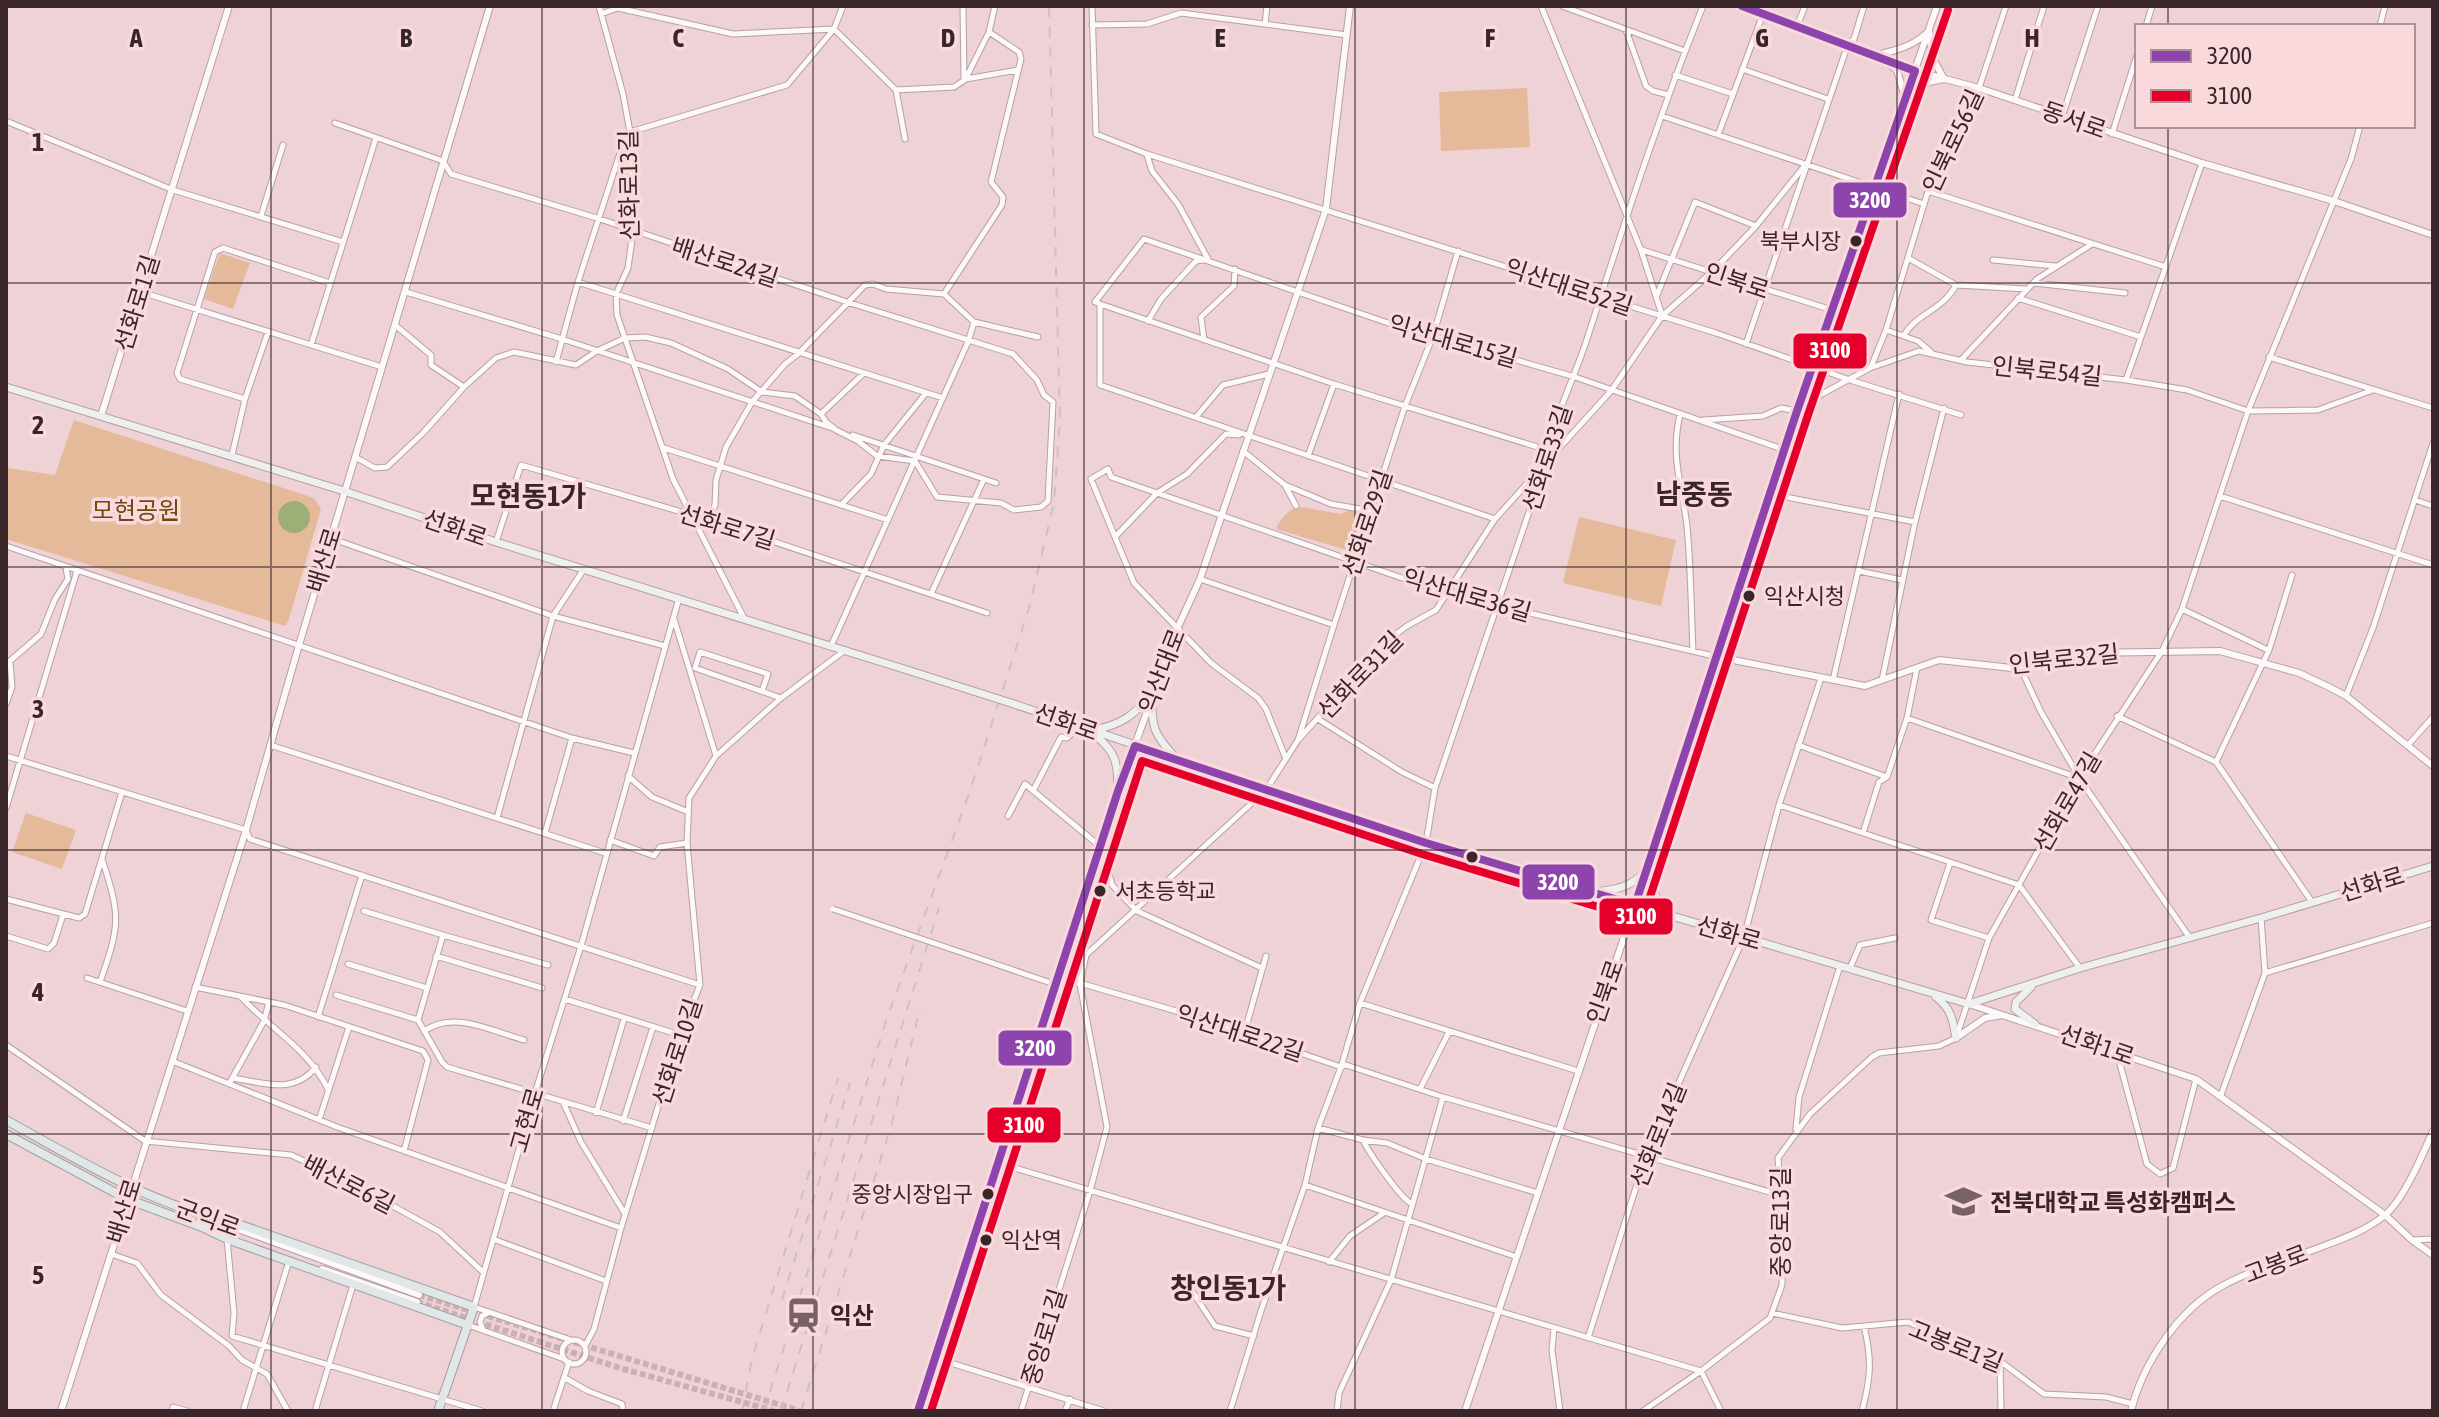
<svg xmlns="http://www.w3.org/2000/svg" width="2439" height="1417" font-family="'Asap Condensed','Noto Sans KR',sans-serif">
<rect width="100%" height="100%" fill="#efd2d6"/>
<!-- green -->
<path fill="#e4ba9b" d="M1527 88 1530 147 1441 151 1439 92Z
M220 253 250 263 233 309 204 299Z
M74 420 314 498 321 509 289 619 285 626 6 539V473L8 468 55 475Z
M1301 507 1341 514 1350 509 1361 514 1353 552 1276 529C1281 518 1288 509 1301 507Z
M1579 517 1676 540 1661 606 1563 583Z
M26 813 76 830 62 869 12 852Z"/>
<!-- water -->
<path fill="#9dae76" d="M278 517a16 16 0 1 1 32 0a16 16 0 1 1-32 0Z"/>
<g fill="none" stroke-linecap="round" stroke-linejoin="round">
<!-- tertiary-tunnel -->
<path stroke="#cbb0b3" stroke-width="6" stroke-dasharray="6 3" stroke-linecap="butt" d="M419 1295 800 1411
M417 1302 620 1368 774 1411"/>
<defs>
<path id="minor" d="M599 6 623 94 630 132 633 232 628 268 616 294 617 315 673 479 744 618
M963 6 964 79
M1092 6 1096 134 1147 154 1716 333 1850 380 1961 415
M1541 6 1641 250 1662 315
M1562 6 1685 51
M601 14 618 8 733 34 834 29 896 90 954 87 966 79 1018 70
M1265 24 1267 6
M1092 25 1147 24 1181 13 1347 35
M1797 26 1805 6
M2146 26 2152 6
M2380 26 2385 6
M1626 30 1646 86 1653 91 1669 95
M1742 69 1828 99
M1675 75 1733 94
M966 78 989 32
M896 90 905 139
M2015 100 2044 6
M1662 116 1924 204
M2062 117 2098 6
M6 121 173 190 343 242
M335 123 443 161 451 174 600 219 847 302 1013 354 1037 380 1044 395 1053 402 1048 501 1041 507 1014 510 1001 503 937 497 915 461 877 456 858 441 836 430 826 422 821 414 795 396 762 392 728 369 671 343 645 337 625 338 597 351 576 365 514 352 496 358 464 387 423 433 387 467 375 468 355 457
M2112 134 2137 55
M1718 135 1763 14
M1147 155 1152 171 1178 204 1208 259
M1928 191 2166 267
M261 216 283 145
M1642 250 1832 310
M1908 258 1956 285 2026 289
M1993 260 2056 266
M578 282 943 398
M2034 283 2125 293
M141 292 382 367
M406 292 562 339 832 428
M944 294 1002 205 1003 197 991 182 1021 59 1019 52 989 32 995 6
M1657 295 1695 202 1756 226
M2018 298 2141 337
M1100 304 1334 384 1547 450
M1148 321 1161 299 1196 261 1204 260
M974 322 1038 337
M395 325 431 355V365L464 387
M1886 330 1918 341 1931 352
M1904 335C1916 314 1943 310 1956 285
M1204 340 1201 317 1234 286 1235 269
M1746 344 1848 44 1854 39 1864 6
M311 345 376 138
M2269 357 2433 408
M1961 360 2037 279 2092 244
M556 362 578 282 623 144 630 132 787 85 834 29 843 6
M1871 367 1886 330 1928 191 1979 88 2006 6
M2126 380 2202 163
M245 399 180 379 177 373 215 252 223 248 330 283
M821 414 863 374
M1680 414C1670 458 1682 484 1687 526 1691 567 1691 609 1693 651
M1196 417 1223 385 1269 374
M1703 420 1763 416 1781 408 1797 411 1822 394 1870 368 1919 351 1967 362 2126 380 2187 390 2248 411 2318 410 2373 390
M853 435 996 483
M664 448 888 520
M1243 451 1285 485 1296 506
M232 455 245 399 268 332
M1308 456 1334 384
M1285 485 1331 504 1372 511
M1770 494 1915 522
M2220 496 2433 565
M2415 500 2433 506
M841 505 871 474 884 445 926 393
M1495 519 1100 385V304L1095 302 1144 239 1394 325 1575 377 1785 450
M709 520 715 505 716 480 726 447 752 402 785 364 798 354 865 285 873 284 886 289 944 294 974 322 968 342 831 646
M1115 537 1157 493 1187 474 1226 434 1239 435
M330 538 553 616 665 646
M496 542 521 465 709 520 987 613
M6 546 572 738 634 753
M1859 571 1902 580
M1200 579 1334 625
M931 594 984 479
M2182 609 2268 650
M674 619 716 756
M2021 669 2041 712 2079 777
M1833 680 1899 394
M1882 680 1915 522 1944 408
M762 691 768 674 700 652 695 668 781 698
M2346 696 2373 628 2433 443
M6 704 12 687 10 661 41 634 55 599 68 579 66 568
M2117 716 2216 762 2312 902
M1907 718 2079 778 2190 938
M1318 719 1402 772 1435 788
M1299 739 1387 641 1407 626 1436 610 1495 519 1611 391 1662 316 1712 272 1756 226 1806 164
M270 745 605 853
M1798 745 1887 777
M2408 745 2433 717
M6 756 246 830 250 839 700 985
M1286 759 1266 709 1258 698 1211 663 1134 583 1091 479 1108 469 1111 477 1448 594 1718 657
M2216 762 2269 650 2292 575
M628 776 652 797 686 811
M1033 791 1061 737 1067 738 1079 727
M1779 805 2019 885 2080 968
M6 808 77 571
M1008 816 1025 784 1102 848 1112 885 1137 911 1262 968
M497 818 553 616 584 569
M545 833 572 738
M1863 833 1879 782 1887 777 1907 718 1917 668
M610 840 654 856 660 847 687 843
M1950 863 1931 920 1989 938
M6 899 79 918 85 914 122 792
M364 911 443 935 418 1020
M443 935 548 965
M6 936 48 949 54 943 63 915
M969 955 1057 985
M436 956 542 988
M348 964 427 988
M1850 968 1860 945 1895 938
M2265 973 2433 923
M1059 977 1190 1015 1341 1067 1346 1065 1443 1097 1780 1195
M87 978 187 1011
M100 982C120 925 121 917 102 859
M195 987 284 1005 423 1051 428 1060 404 1151
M336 995 418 1020 442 1062 447 1067 652 1128
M242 998C273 1031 307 1048 328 1089
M565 999 680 1035
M1360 1003 1578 1071
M318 1017 362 875
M424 1031C455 1010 491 1031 524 1040
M1244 1034 1266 956
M6 1045 145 1141 291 1155 344 1179 440 1232 483 1272
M2117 1053 2147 1164 2160 1174 2173 1168 2196 1079
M172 1061 337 1127 621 1228
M232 1078C263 1082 293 1096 316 1067
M229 1084 264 1021 269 1002
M1420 1089 1449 1032
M2221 1095 2265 973 2261 918
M563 1102 581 1142 625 1214
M596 1113 624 1019
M319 1120 349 1027
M623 1121 653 1027
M1318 1128 1363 1140 1387 1143 1426 1159 1538 1193
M1796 1129 1799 1097 1840 966
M1363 1140C1369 1153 1401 1199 1412 1204
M998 1163 1701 1371
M1305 1185 1517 1257
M227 1239 234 1313 232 1336 482 1411
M493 1239 606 1281
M2413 1240 2433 1239
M111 1254 137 1263 161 1295 229 1346 242 1360 267 1374 288 1411
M1329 1262 1350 1236 1384 1213
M1194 1294 1215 1326 1254 1336
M1772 1313 1842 1328 1908 1322 2000 1361 2044 1394 2106 1397 2133 1404
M468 1325 564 1359
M1554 1328 1552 1350 1560 1411
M483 1330 480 1322 482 1316 488 1313
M1588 1338 1646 1156 1744 937 1779 805 1821 678
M562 1352a12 12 0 1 1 24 0a12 12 0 1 1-24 0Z
M571 1340 474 1307 535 1093 581 946 679 598
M585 1346 594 1329 621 1228 680 1035 700 985 687 843 689 798 716 756 781 698 844 651
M935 1358 1104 1411
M2000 1361 2001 1411
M565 1378 588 1391 622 1404 623 1411
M172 1411 173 1407 187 1411
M243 1411 289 1261
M315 1411 353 1285
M553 1411 569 1362
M1021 1411 1090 1191 1107 1127 1080 984 1086 955 1266 790 1298 740 1334 625 1405 406 1433 336 1458 251
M1065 1411 1070 1399
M1230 1411 1261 1311 1305 1185 1318 1128 1341 1067 1360 1003 1426 843 1435 788 1545 465C1551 424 1574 379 1587 339 1623 227 1659 115 1703 6
M1337 1411 1339 1393 1391 1280 1443 1097
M1643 1411 1701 1371
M1721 1411 1701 1371 1770 1318 1782 1285 1783 1232 1778 1158 1810 1114 1872 1057 1879 1053 1939 1046 1956 1038 1989 938 2079 778 2162 651 2182 609 2248 411 2351 159 2360 126
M1862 1411C1871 1378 1872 1359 1864 1326"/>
<path id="tertiary" d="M1742 6 1915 71 1979 88 2202 163 2334 201 2433 235
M1877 55C1897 50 1914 46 1929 31L1932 57 1944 79 1929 82 1905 97
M1884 61 1897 70 1904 94
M101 416 229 6
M1718 657 1865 686 1939 660 2021 669 2084 653 2220 651 2299 673 2329 687 2346 696 2433 766
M1066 959 1080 984
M1969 1004 2196 1079 2385 1215 2412 1240 2433 1255
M1956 1038 1985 1018 2002 1015
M224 1224 419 1295
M322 1269 417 1302
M61 1411 246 830 299 645 490 6
M918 1411 1118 791 1178 627 1200 579 1326 209 1350 6
M1465 1411 1718 657 1797 411 1937 6
M2131 1411C2143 1363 2178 1310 2222 1286 2251 1270 2283 1261 2313 1250 2336 1241 2365 1232 2385 1215 2404 1199 2423 1154 2433 1131"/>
<path id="secondary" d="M6 387 344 491 496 542 904 669
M1152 695C1151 727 1154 735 1176 758
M1014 704 1426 843 1969 1004 2080 968 2261 918 2433 866
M1094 730C1123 724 1132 716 1152 695
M1095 735C1116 752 1118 763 1118 790
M1118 791C1134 772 1146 762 1171 760
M1597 892C1618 889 1631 887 1646 871
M1592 894 1617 920 1625 934 1655 919 1673 917C1658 902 1651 891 1646 871
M2031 987 2016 1002 2015 1009 2035 1024
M1936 997C1951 1008 1953 1020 1956 1038"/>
<path id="primary" d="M6 1120C80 1161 152 1205 235 1223L474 1307 438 1411
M6 1134 127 1199 202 1227 227 1239 468 1325"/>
</defs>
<!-- minor casing -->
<use href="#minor" stroke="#b7a0a4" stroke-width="7"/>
<!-- tertiary casing -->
<use href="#tertiary" stroke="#b7a0a4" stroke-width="8"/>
<!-- secondary casing -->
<use href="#secondary" stroke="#b7a0a4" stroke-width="9"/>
<!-- primary casing -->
<use href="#primary" stroke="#9fa2a2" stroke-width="10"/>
<!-- minor -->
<use href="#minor" stroke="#fdf8f9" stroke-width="5"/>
<!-- tertiary -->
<use href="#tertiary" stroke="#fdf8f9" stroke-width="6"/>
<!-- secondary -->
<use href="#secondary" stroke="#eeefef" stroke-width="7"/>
<!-- primary -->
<use href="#primary" stroke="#e1e6e6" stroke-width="8"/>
<!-- rail -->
<path stroke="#c9c1c2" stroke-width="2" stroke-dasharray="10 10" stroke-linecap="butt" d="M782 1300 850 1083
M742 1411 752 1359 838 1078
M764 1411 886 1021 970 791 1029 608 1054 503 1060 419 1049 6
M781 1411 939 908
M801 1411 892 1123 920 1008"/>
<defs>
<path id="minor-bridge" d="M833 909 969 955"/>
<path id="secondary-bridge" d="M904 669 1014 704"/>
</defs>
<!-- minor-bridge casing -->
<use href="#minor-bridge" stroke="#b7a0a4" stroke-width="7" stroke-linecap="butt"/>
<!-- secondary-bridge casing -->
<use href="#secondary-bridge" stroke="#b7a0a4" stroke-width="9" stroke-linecap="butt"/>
<!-- minor-bridge -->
<use href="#minor-bridge" stroke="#fdf8f9" stroke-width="5"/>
<!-- secondary-bridge -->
<use href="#secondary-bridge" stroke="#eeefef" stroke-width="7"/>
<defs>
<path id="bus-1" d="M918 1411 1118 791 1135 746 1426 843 1635 905 1797 411 1915 71 1742 6"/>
<path id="bus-2" d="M931 1411 1142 761 1422 854 1632 917 1638 916 1645 912 1808 415 1948 10"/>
</defs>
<!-- bus-1 casing -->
<use href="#bus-1" stroke="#fad9dd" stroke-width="14"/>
<!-- bus-2 casing -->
<use href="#bus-2" stroke="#fad9dd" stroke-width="14"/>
<!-- bus-1 -->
<use href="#bus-1" stroke="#8e44ad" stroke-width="8"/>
<!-- bus-2 -->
<use href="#bus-2" stroke="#e4002b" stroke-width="8"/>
</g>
<!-- grid -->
<path fill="none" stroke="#3a2629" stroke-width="2" stroke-opacity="0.55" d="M271 6V1411M542 6V1411M813 6V1411M1084 6V1411M1355 6V1411M1626 6V1411M1897 6V1411M2168 6V26M2168 126V1411M6 283H2433M6 567H2433M6 850H2433M6 1134H2433"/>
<!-- icons -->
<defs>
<symbol id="university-bare" viewBox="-9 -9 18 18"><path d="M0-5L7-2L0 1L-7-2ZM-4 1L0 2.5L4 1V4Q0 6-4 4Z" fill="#796266" stroke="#fad9dd" stroke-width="2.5" paint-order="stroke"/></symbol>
<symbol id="station-bare" viewBox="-9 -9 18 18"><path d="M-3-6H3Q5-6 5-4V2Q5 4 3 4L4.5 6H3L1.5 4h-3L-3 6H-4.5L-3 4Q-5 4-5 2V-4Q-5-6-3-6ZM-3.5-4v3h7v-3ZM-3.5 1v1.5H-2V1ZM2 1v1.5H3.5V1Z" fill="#796266" stroke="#fad9dd" stroke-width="2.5" paint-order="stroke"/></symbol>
</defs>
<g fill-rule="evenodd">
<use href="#university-bare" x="1938" y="1176" width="51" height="51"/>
<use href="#station-bare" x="778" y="1290" width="51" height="51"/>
</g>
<!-- markers -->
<g fill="#3a2629" stroke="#fad9dd" stroke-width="3">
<circle cx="1856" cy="241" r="7"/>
<circle cx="1749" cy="596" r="7"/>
<circle cx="1472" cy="857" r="7"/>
<circle cx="1100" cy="891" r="7"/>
<circle cx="988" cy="1194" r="7"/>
<circle cx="986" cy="1240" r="7"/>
</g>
<g text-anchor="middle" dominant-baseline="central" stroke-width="7" stroke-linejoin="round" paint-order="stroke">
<!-- bus labels -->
<g font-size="22" fill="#3a2629" stroke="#fad9dd" text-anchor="start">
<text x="1841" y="241" text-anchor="end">북부시장</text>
<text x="1764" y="596">익산시청</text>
<text x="1115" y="891">서초등학교</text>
<text x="973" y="1194" text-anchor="end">중앙시장입구</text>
<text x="1001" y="1240">익산역</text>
</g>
<!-- street labels -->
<g font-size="24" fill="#3a2629" stroke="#fad9dd">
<text transform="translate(2074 120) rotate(19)">동서로</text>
<text transform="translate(1953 141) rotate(-65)">인북로56길</text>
<text transform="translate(629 185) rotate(-91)">선화로13길</text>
<text transform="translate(725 262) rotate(18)">배산로24길</text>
<text transform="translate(1737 281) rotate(18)">인북로</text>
<text transform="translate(1569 287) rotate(18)">익산대로52길</text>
<text transform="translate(137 303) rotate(-73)">선화로1길</text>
<text transform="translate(1453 341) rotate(16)">익산대로15길</text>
<text transform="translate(2047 371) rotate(6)">인북로54길</text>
<text transform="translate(1547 458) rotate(-72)">선화로33길</text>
<text transform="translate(1367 523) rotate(-72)">선화로29길</text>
<text transform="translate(727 527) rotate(17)">선화로7길</text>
<text transform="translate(455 528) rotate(19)">선화로</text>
<text transform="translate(324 560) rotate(-73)">배산로</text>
<text transform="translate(1467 595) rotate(16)">익산대로36길</text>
<text transform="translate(2064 659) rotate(-6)">인북로32길</text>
<text transform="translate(1162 671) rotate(-69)">익산대로</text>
<text transform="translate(1360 675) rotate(-46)">선화로31길</text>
<text transform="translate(1066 722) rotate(19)">선화로</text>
<text transform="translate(2067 802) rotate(-60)">선화로47길</text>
<text transform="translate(2372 884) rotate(-17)">선화로</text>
<text transform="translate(1729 933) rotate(16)">선화로</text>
<text transform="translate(1605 992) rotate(-71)">인북로</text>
<text transform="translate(1240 1033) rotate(18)">익산대로22길</text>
<text transform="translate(2097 1045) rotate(19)">선화1로</text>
<text transform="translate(677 1052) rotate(-72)">선화로10길</text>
<text transform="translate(527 1120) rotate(-74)">고현로</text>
<text transform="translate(1658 1135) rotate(-68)">선화로14길</text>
<text transform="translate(349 1184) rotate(27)">배산로6길</text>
<text transform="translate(124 1211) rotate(-73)">배산로</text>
<text transform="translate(208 1218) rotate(20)">군익로</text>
<text transform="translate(1780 1222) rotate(-90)">중앙로13길</text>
<text transform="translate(2276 1264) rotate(-21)">고봉로</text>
<text transform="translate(1044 1337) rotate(-73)">중앙로1길</text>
<text transform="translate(1956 1346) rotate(22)">고봉로1길</text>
</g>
<!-- park labels -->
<g font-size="24" fill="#70470d" stroke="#fad9dd">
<text x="136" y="510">모현공원</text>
</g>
<!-- poi labels -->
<g font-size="24" font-weight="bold" fill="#3a2629" stroke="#fad9dd" text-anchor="start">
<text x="1990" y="1202">전북대학교 특성화캠퍼스</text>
<text x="830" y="1315">익산</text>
</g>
<!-- quarter labels -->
<g font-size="28" font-weight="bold" fill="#3a2629" stroke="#fad9dd">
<text x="1694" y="494">남중동</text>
<text x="528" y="496">모현동1가</text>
<text x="1228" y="1288">창인동1가</text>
</g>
</g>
<g font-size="26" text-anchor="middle" font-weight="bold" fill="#3a2629" stroke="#fad9dd" stroke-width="7" stroke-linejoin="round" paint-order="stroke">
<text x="136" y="47">A</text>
<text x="406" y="47">B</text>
<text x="678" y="47">C</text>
<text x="948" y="47">D</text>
<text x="1220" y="47">E</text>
<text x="1490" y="47">F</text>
<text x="1762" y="47">G</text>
<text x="2032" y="47">H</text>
<text x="38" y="151">1</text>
<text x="38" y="434">2</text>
<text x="38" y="718">3</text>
<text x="38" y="1001">4</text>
<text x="38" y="1284">5</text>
</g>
<g stroke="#fad9dd" stroke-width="3">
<rect x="1832" y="181" width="76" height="38" rx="8" fill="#8e44ad"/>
<rect x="1792" y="332" width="76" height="38" rx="8" fill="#e4002b"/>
<rect x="1521" y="863" width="75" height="38" rx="8" fill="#8e44ad"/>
<rect x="1598" y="897" width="76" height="39" rx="8" fill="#e4002b"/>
<rect x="997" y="1029" width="76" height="38" rx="8" fill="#8e44ad"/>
<rect x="986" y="1106" width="76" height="38" rx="8" fill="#e4002b"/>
</g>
<g font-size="22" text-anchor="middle" font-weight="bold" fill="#fff">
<text x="1870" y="208">3200</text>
<text x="1830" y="358">3100</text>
<text x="1558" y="890">3200</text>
<text x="1636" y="924">3100</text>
<text x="1035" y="1056">3200</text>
<text x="1024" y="1133">3100</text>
</g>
<!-- border -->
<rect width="2439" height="1417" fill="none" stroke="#3a2629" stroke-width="16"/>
<!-- legend -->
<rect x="2135" y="24" width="280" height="104" fill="#fad9dd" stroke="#ad9195" stroke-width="2"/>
<rect x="2151" y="50" width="40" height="12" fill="#8e44ad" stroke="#ad9195" stroke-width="2"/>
<text x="2207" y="64" font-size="24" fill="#3a2629">3200</text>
<rect x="2151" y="90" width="40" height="12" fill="#e4002b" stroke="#ad9195" stroke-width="2"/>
<text x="2207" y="104" font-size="24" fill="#3a2629">3100</text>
</svg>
